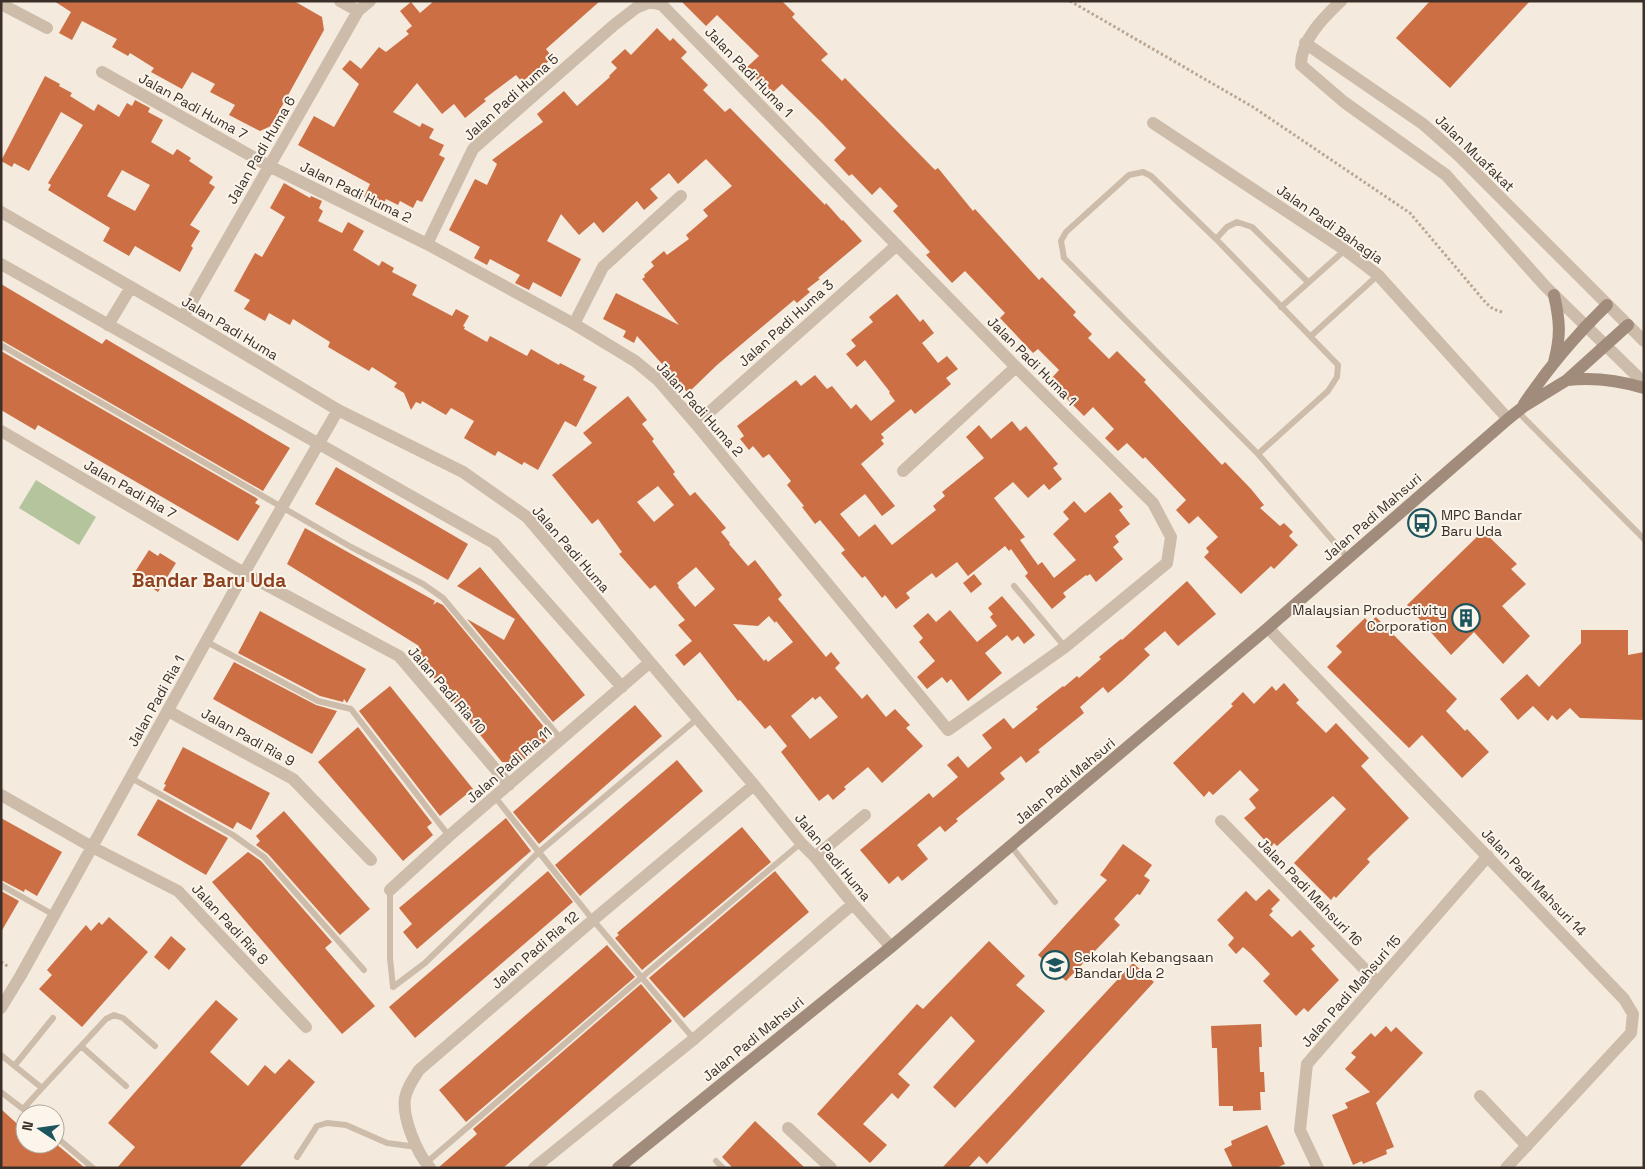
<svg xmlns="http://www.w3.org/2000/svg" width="1645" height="1169" font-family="'Space Grotesk',sans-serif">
<rect width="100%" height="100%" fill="#f4ebde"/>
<!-- green -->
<path fill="#b4c49d" d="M36 480 96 517 79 545 19 508Z"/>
<!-- building -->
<path fill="#cc6f44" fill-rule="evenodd" d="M54 1H294L322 17 324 30 271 126 260 131 229 115 235 105 210 92 215 84 192 72 182 89 151 72 154 68 130 53 128 56 112 47 117 39 82 21 72 40 59 33 71 12Z
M434 1H600L546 49 553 58 522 82 516 75 484 99 486 101 465 118 454 104 442 114 417 83 393 112 420 127 422 123 434 129 429 138 444 145 439 155 445 158 422 202 417 200 413 208 400 201 398 205 386 199 382 207 364 197 370 184 298 145 314 116 334 127 359 84 342 69 350 60 361 69 379 47 386 52 409 34 406 31 412 26 400 11 411 2 420 13Z
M681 1H782L795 14 792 17 828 54 821 60 842 81 845 78 935 170 938 168 973 211 975 209 1039 280 1042 277 1076 312 1073 315 1092 334 1088 338 1109 359 1117 351 1146 380 1144 382 1222 465 1225 462 1251 489 1264 505 1260 508 1280 526 1284 523 1293 532 1289 536 1298 545 1274 569 1271 566 1241 594 1204 557 1209 552 1206 548 1218 537 1198 516 1189 524 1176 510 1186 500 1145 457 1143 459 1127 443 1118 451 1105 438 1114 429 1093 407 1084 416 1049 381 1059 370 1038 349 1033 353 1000 318 1005 313 965 271 952 283 926 255 930 252 893 211 898 206 880 187 872 195 852 174 849 176 834 160 846 148 821 122 782 84 771 94 746 68 759 56 717 15 706 26Z
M1430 1H1530L1450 88 1396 38Z
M657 28 670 41 673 38 687 52 681 58 708 85 703 90 725 112 730 108 825 205 826 203 842 221 843 220 862 241 818 278 820 279 807 289 810 292 797 303 794 300 717 365 688 393 637 336 634 343 623 337 626 331 603 319 616 293 679 325 642 279 645 277 644 275 654 266 651 262 664 251 667 255 689 239 686 235 708 216 703 210 732 186 706 159 678 184 669 173 650 189 658 198 644 210 637 201 603 233 594 222 579 235 561 214 547 241 581 259 561 297 533 282 529 290 515 283 520 275 490 259 487 265 474 258 480 247 449 230 475 179 487 185 497 164 492 160 543 122 537 114 564 91 577 106 610 77 609 76 617 68 611 62 625 49 631 55Z
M45 76 60 84 59 86 72 93 70 96 94 111 98 104 119 117 127 103 132 106 135 100 150 108 148 112 163 120 151 142 173 155 177 149 191 158 189 161 213 177 209 183 215 187 190 225 200 231 191 246 193 248 180 272 135 246 129 256 103 241 110 228 48 190 51 185 48 183 83 125 61 112 29 171 14 163 12 167 1 161ZM122 170 150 185 135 211 107 196Z
M284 183 310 198 311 196 322 201 319 208 323 211 318 221 342 233 348 222 364 231 353 250 379 266 382 261 394 268 392 272 417 285 412 295 452 316 456 309 469 316 463 326 465 327 464 329 487 342 490 336 527 356 531 349 559 365 560 363 585 376 583 380 597 387 576 427 565 421 538 470 524 462 522 465 498 451 495 456 464 438 474 421 451 408 446 415 422 401 421 404 416 402 411 410 404 393 394 387 397 383 372 367 369 371 328 347 330 342 293 319 290 325 269 313 265 321 244 309 250 300 234 291 255 253 262 257 285 217 270 208Z
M1 284 102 344 106 339 290 448 263 491 1 340Z
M897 294 920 322 923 319 934 333 922 343 938 363 947 356 958 369 946 378 951 384 915 414 911 409 881 434 884 438 881 440 884 444 861 464 895 506 882 516 865 494 840 514 859 537 875 524 892 545 936 510 933 506 945 496 942 492 984 458 966 437 979 425 991 439 1012 421 1020 431 1026 426 1058 464 1053 468 1062 479 1049 490 1044 484 1028 498 1013 482 994 498 1025 537 1020 540 1038 565 1042 562 1054 578 1076 560 1053 534 1069 519 1063 512 1074 501 1085 513 1110 492 1123 507 1119 510 1130 524 1115 536 1119 542 1113 547 1123 559 1096 582 1090 574 1087 576 1086 575 1063 593 1066 597 1052 609 1025 576 1028 573 1011 549 1009 551 1005 546 968 576 957 562 936 578 932 573 906 593 910 598 896 609 885 595 882 598 865 576 862 578 841 553 845 550 820 520 815 524 802 507 804 506 787 485 791 481 769 454 763 458 753 446 749 450 740 439 744 436 737 426 796 380 801 386 815 375 827 389 832 386 851 409 856 404 871 421 895 401 889 393 890 392 865 360 857 367 846 354 856 346 851 340 873 322 869 317Z
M1 351 258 499 255 503 260 506 238 541 38 425 35 430 1 410Z
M628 396 647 420 642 424 654 439 652 441 675 472 673 474 690 496 695 492 715 515 726 528 721 532 730 543 729 544 748 566 755 560 782 595 778 599 826 657 831 652 840 663 835 668 862 699 867 694 886 717 895 709 910 725 906 728 923 746 882 783 868 767 844 787 846 789 833 800 828 794 819 801 781 752 787 746 770 725 765 729 740 700 738 701 700 652 684 666 675 655 692 641 678 625 685 620 655 585 650 589 619 554 622 552 598 519 592 524 552 475 592 443 583 433ZM658 486 674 505 654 522 637 502ZM696 567 715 589 695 607 678 587 679 586 677 583ZM769 616 775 623 776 621 793 642 768 662 766 659 764 661 733 624 758 626ZM820 696 838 717 810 739 791 716 813 697 815 700Z
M336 467 468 544 448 580 315 504Z
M305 528 435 601 433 605 437 602 443 605 545 728 544 730 550 738 520 763 502 762 413 652 419 646 287 564Z
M1483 531 1517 564 1511 569 1526 584 1502 606 1530 636 1503 664 1474 632 1451 655 1407 605Z
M149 550 158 556 160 553 176 563 158 592 133 575Z
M480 567 585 695 553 722 467 619 504 640 515 619 457 586Z
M974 574 982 584 971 593 963 583Z
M1187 581 1216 614 1178 646 1165 631 1144 649 1150 655 1122 681 1108 693 1103 687 1080 707 1084 713 1038 750 1040 752 1026 763 1021 756 1000 773 1005 779 956 819 958 821 945 832 940 826 917 845 928 859 902 881 898 876 889 884 860 850 929 793 933 798 958 777 947 765 958 756 968 768 992 748 982 735 1004 718 1013 729 1038 709 1036 707 1063 686 1064 687 1077 676 1079 678 1101 659 1099 657 1121 639 1122 640Z
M1002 596 1035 635 1024 644 1018 636 1012 641 1007 635 985 653 1002 673 968 701 951 679 947 683 942 677 927 689 917 677 935 661 919 642 923 638 913 626 928 613 936 622 950 610 977 642 997 626 990 617 993 614 988 608Z
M260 611 366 669 347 703 344 699 343 702 320 696 238 653Z
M1376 617 1457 699 1446 711 1465 731 1467 729 1489 752 1462 778 1422 735 1409 748 1327 667 1342 652 1336 646 1365 618 1369 623Z
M1581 630H1628V655L1644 652V720L1580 718 1570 708 1557 720 1552 715 1548 721 1533 706 1518 720 1500 699 1527 674 1539 687 1581 643Z
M234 662 316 705 337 711 312 754 213 699Z
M1284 683 1299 700 1296 703 1326 733 1336 723 1369 758 1361 766 1409 818 1367 859 1370 862 1336 898 1334 896 1331 900 1294 863 1346 809 1333 796 1277 846 1274 843 1271 847 1244 818 1256 808 1249 799 1259 790 1240 770 1213 795 1209 791 1204 797 1173 763 1233 706 1231 704 1243 692 1254 704 1272 686 1276 691Z
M390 686 473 789 440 816 359 711Z
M635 705 662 736 539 844 513 812Z
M358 727 432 823 427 827 433 835 403 861 318 762Z
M183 747 270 793 251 830 237 822 233 829 163 790 166 785 164 784Z
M677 760 703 791 580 896 555 865Z
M158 799 228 838 206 875 137 835Z
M284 811 370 909 340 935 268 854 256 845 260 841 256 836Z
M1 818 62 852 37 896 25 889 24 892 1 880Z
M506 818 531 851 417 949 403 932 412 924 399 908Z
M742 827 771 862 642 970 615 938 619 935 617 933Z
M1123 844 1152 865 1144 876 1150 880 1140 895 1137 894 1114 919 1120 925 1066 981 1038 955 1107 880 1100 875Z
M248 852 261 861 332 942 325 948 375 1006 342 1034 212 882Z
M548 871 573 902 415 1038 389 1007Z
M775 871 809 912 684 1018 649 978Z
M1269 889 1280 900 1271 909 1273 911 1269 915 1292 937 1300 930 1315 946 1311 949 1339 980 1308 1012 1304 1008 1296 1016 1263 981 1270 974 1251 954 1243 947 1236 954 1228 945 1234 938 1217 920 1246 891 1256 901Z
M1 891 19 901 1 932Z
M109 917 148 952 82 1027 39 989 52 975 47 970 86 925 91 931 99 922 102 925Z
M171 936 186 949 169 970 154 957Z
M989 941 1025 976 1016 985 1045 1011 955 1108 933 1087 975 1041 951 1016 898 1074 910 1085 898 1099 892 1093 863 1124 887 1145 870 1163 817 1114 917 1004 923 1009Z
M607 945 635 977 466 1122 439 1090Z
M1133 963 1154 982 987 1164 979 1156 968 1168H942Z
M641 984 672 1021 503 1168H438L477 1134 473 1129Z
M216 1000 238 1019 210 1052 248 1086 265 1065 275 1074 289 1059 315 1082 239 1168H117L135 1147 108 1123Z
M1261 1024 1262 1047H1259L1260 1072H1264L1265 1092H1260L1261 1110 1233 1111V1106H1219L1217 1048H1212L1211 1026Z
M1386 1026 1391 1032 1396 1027 1423 1053 1376 1103 1394 1147 1386 1150 1387 1154 1363 1164 1362 1161 1353 1165 1332 1115 1348 1108 1345 1103 1370 1092 1345 1069 1356 1057 1351 1053 1371 1033 1375 1037Z
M1 1109 25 1131V1144H39L46 1151 55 1143 85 1168H1Z
M755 1121 805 1168H733L722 1157Z
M1267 1125 1285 1164 1276 1168H1233L1224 1149 1232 1145 1231 1141Z"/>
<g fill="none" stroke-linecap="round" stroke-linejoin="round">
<!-- path -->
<path stroke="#b9a693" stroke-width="3" stroke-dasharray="2.5 2.5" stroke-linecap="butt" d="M1070 1 1253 107 1410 213 1486 303 1493 309 1502 312
M1 962 9 967"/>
<!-- service -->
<path stroke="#cdbca9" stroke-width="6" d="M1216 239 1227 227 1237 222 1252 227 1308 282
M1281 307 1345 250
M1311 336 1378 275
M1 345 351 547 423 584 443 598 561 739
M1517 411 1644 539
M1258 454 1328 391 1337 377 1338 365 1216 239 1151 176 1143 172 1129 175 1066 232 1061 241 1064 258 1258 454 1348 558
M1014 586 1065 647
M207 642 318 701 351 709 449 836
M131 778 233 835 264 857 364 970
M495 797 593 920 694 1039
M1011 846 1055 902
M1 885 54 915
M390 890V958L393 987 425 963 539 852 697 719
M81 1046 106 1019 114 1015 123 1018 155 1046
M1 1055 42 1088 23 1109 29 1114
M15 1065 53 1018
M42 1088 81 1046 126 1086
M1 1092 23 1109
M55 1136 93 1168
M297 1157 317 1126 327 1123 346 1125 387 1143 417 1147
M716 1161 723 1168
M426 1163 642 977 801 843"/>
<!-- minor -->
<path stroke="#cdbca9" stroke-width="12" d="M340 1 358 11
M1 4 47 28
M102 72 269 166 427 244 574 324 635 361 658 380 696 424 948 730 1065 647 1167 563 1171 537 1153 503 1016 367 662 5 650 2 636 8 614 25 473 149 427 244
M1153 123 1345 250 1378 275 1508 419
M1 212 183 317 338 410 463 472 527 517 754 785 801 843 815 857 853 904 891 947
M1 264 494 543 622 687
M183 317 358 11 370 1
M574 324 603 267 681 196
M108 325 131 287
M696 424 897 245
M1 431 244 573 399 656 509 785
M903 471 1016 367
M1268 628 1624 999 1633 1014 1631 1033 1506 1168
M168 711 293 779 371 860
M1 795 92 847 178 891 306 1027
M1221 821 1378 983
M815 857 865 815
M390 890 449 836 649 663
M1 1008 21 975 244 573 338 410
M1480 1096 1527 1146
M788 1128 831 1168
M430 1168C417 1153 402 1118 405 1098 407 1088 413 1079 419 1070L593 920 754 785
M534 1168 694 1039 853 904
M1318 1168 1300 1130 1307 1064 1488 856"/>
<!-- tertiary -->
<path stroke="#cdbca9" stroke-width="12" d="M1341 1C1323 18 1301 40 1301 65L1344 102 1446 175 1545 286 1644 383
M1305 43 1423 124 1459 156 1644 341"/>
<!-- secondary -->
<path stroke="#a18b7a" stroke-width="12" d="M1554 362C1561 336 1560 321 1554 295
M1567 380C1594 377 1618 380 1644 388
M1524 404C1548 368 1576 335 1607 305
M618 1168 891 947 1268 628 1508 419 1523 407 1567 380 1628 325"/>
</g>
<!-- icons -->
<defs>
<symbol id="bus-ring" viewBox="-11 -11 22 22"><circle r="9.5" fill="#fbf5eb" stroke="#1c555e" stroke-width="1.5"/><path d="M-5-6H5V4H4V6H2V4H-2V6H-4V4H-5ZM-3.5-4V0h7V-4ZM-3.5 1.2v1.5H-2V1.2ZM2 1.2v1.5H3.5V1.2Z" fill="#1c555e"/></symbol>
<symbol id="building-ring" viewBox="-11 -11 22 22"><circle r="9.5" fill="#fbf5eb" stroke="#1c555e" stroke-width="1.5"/><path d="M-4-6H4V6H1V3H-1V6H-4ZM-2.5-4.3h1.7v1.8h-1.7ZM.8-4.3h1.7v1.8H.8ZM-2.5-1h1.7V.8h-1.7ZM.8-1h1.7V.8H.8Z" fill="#1c555e"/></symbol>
<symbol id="school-ring" viewBox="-11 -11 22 22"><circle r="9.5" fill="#fbf5eb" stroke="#1c555e" stroke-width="1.5"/><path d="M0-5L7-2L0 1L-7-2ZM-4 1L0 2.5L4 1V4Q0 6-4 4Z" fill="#1c555e"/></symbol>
</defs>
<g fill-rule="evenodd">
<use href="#bus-ring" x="1406" y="507" width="32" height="32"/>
<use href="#building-ring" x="1450" y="602" width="32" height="32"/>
<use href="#school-ring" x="1039" y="949" width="32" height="32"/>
</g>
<g text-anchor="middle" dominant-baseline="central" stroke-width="4" stroke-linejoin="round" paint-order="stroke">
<!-- street labels -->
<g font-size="14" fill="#3a3029" stroke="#fbf5eb">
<text transform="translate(749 72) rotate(46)">Jalan Padi Huma 1</text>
<text transform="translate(511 97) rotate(-42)">Jalan Padi Huma 5</text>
<text transform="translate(193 106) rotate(29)">Jalan Padi Huma 7</text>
<text transform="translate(261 150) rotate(-60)">Jalan Padi Huma 6</text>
<text transform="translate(1475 153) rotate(44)">Jalan Muafakat</text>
<text transform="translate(356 192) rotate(26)">Jalan Padi Huma 2</text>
<text transform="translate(1330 224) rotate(35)">Jalan Padi Bahagia</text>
<text transform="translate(786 323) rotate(-42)">Jalan Padi Huma 3</text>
<text transform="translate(230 328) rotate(31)">Jalan Padi Huma</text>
<text transform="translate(1032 361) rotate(45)">Jalan Padi Huma 1</text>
<text transform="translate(700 409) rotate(48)">Jalan Padi Huma 2</text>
<text transform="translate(130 489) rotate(30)">Jalan Padi Ria 7</text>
<text transform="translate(1372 517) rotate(-41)">Jalan Padi Mahsuri</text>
<text transform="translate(571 549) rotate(49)">Jalan Padi Huma</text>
<text transform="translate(447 690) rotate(49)">Jalan Padi Ria 10</text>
<text transform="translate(156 701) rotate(-61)">Jalan Padi Ria 1</text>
<text transform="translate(248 737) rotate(29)">Jalan Padi Ria 9</text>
<text transform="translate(509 765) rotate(-41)">Jalan Padi Ria 11</text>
<text transform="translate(1065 781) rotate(-40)">Jalan Padi Mahsuri</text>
<text transform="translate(833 857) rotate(50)">Jalan Padi Huma</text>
<text transform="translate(1534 882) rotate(46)">Jalan Padi Mahsuri 14</text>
<text transform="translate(1310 892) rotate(46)">Jalan Padi Mahsuri 16</text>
<text transform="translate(230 924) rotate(47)">Jalan Padi Ria 8</text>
<text transform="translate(535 950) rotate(-41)">Jalan Padi Ria 12</text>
<text transform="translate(1351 991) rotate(-49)">Jalan Padi Mahsuri 15</text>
<text transform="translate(753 1039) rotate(-39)">Jalan Padi Mahsuri</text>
</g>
<!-- poi labels -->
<g font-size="14" fill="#3a3029" stroke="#fbf5eb" text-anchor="start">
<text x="1441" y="515">MPC Bandar<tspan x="1441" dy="16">Baru Uda</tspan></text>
<text x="1447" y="610" text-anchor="end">Malaysian Productivity<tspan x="1447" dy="16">Corporation</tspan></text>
<text x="1074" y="957">Sekolah Kebangsaan<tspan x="1074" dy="16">Bandar Uda 2</tspan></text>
</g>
<!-- district labels -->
<g font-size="19" font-weight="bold" fill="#8d411e" stroke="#fbf5eb">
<text x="209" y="580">Bandar Baru Uda</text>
</g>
</g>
<!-- border -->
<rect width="1645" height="1169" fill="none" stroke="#3a3029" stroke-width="5"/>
<!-- north arrow -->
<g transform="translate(40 1129) rotate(283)"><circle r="24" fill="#fbf5eb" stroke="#aea69d"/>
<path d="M0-4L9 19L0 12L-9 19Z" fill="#1c555e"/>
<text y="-8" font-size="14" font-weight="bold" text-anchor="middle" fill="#3a3029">N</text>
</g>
</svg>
